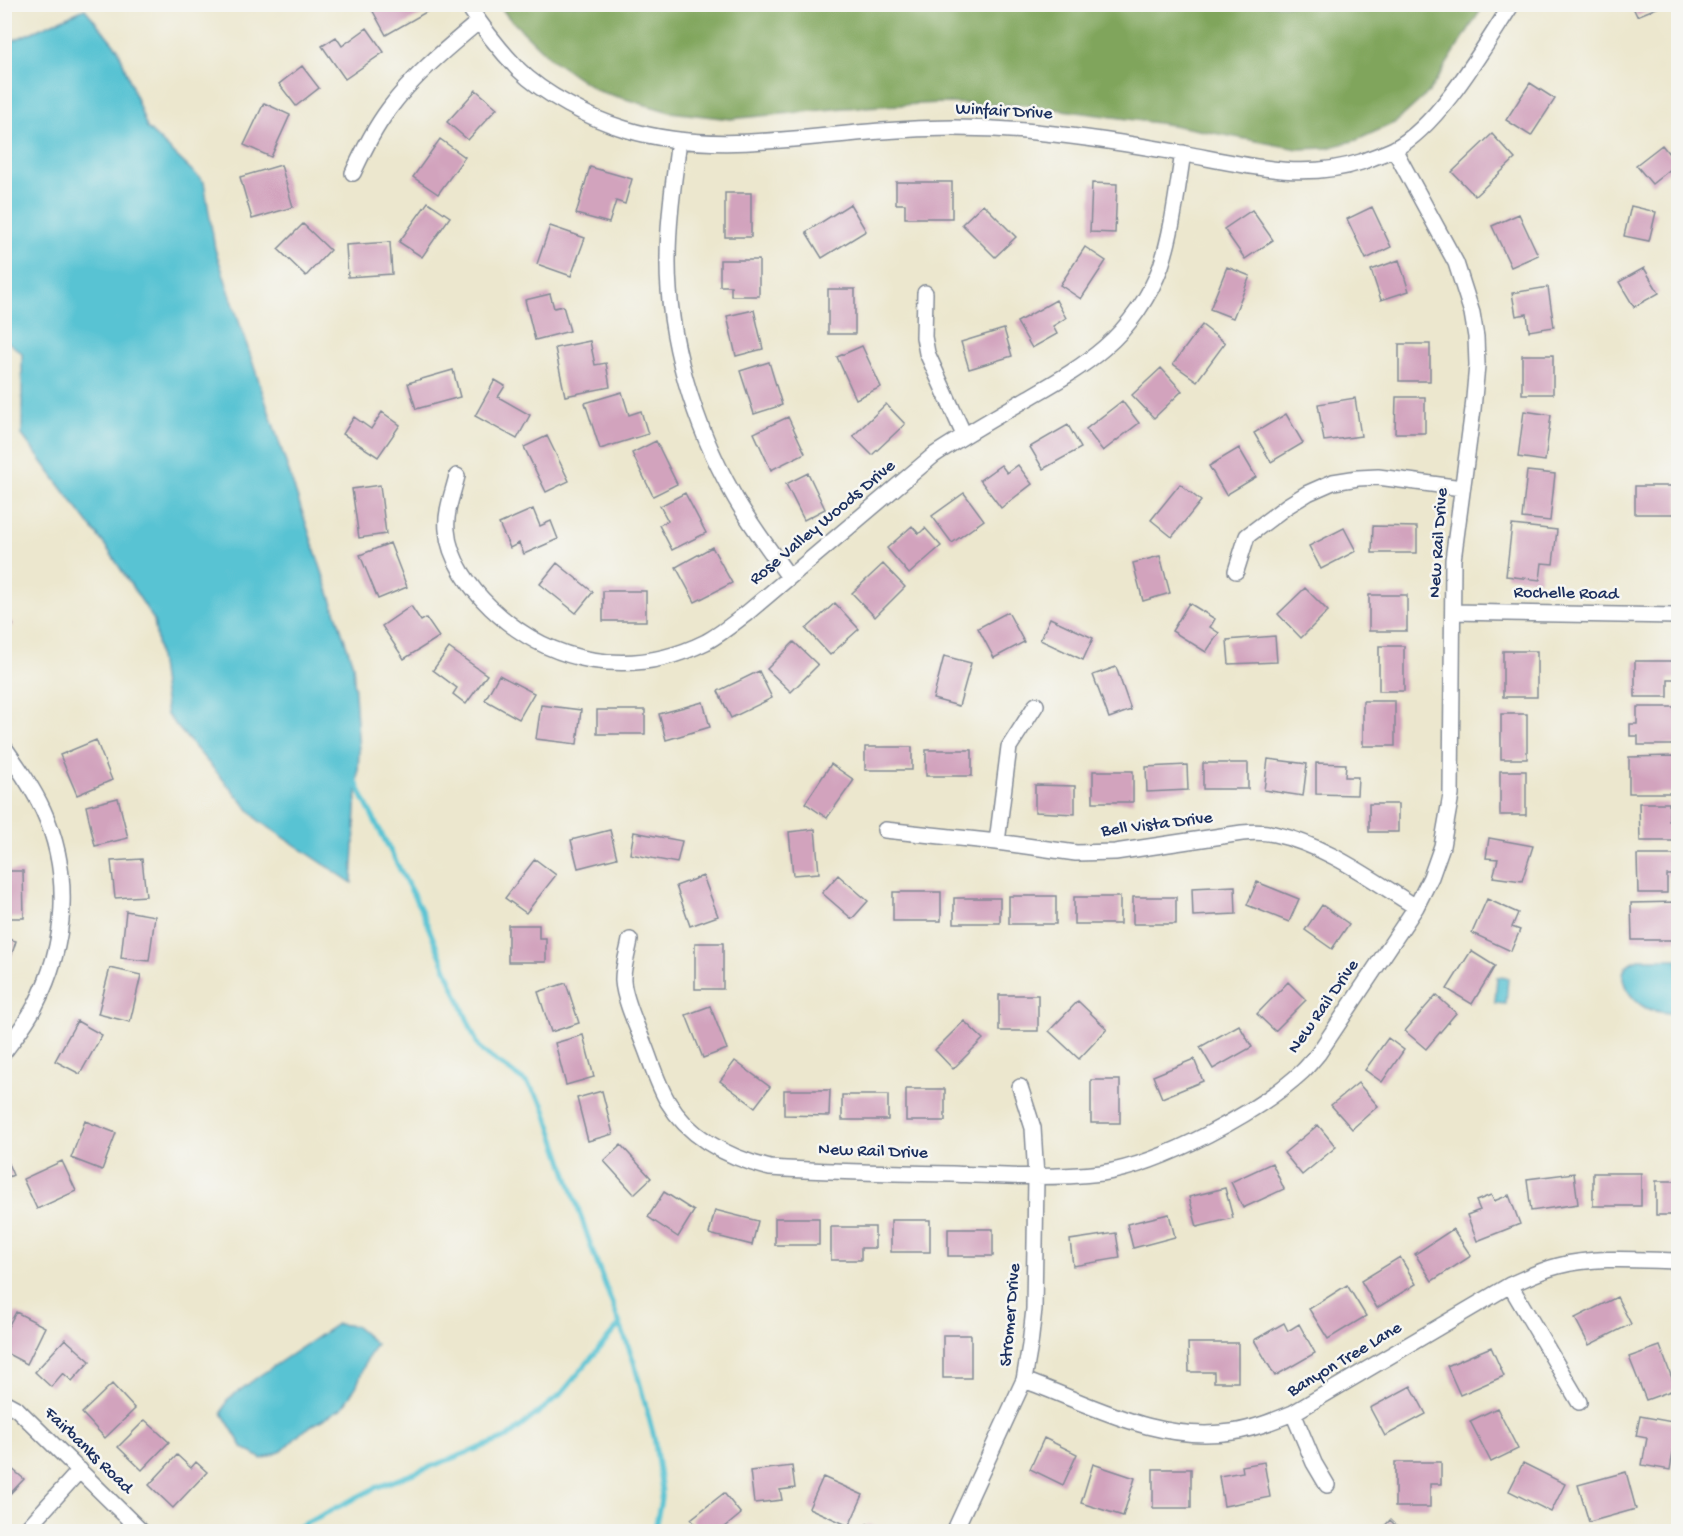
<svg xmlns="http://www.w3.org/2000/svg" width="1683" height="1536" font-family="'Gochi Hand',sans-serif">
<rect width="100%" height="100%" fill="#f6f6f2"/>
<filter id="ink" filterUnits="userSpaceOnUse"><feTurbulence type="fractalNoise" baseFrequency=".0167" numOctaves="2"/><feDisplacementMap in="SourceGraphic" scale="12" xChannelSelector="R" yChannelSelector="G"/><feConvolveMatrix kernelMatrix="1 2 1 2 8 2 1 2 1" color-interpolation-filters="sRGB"/></filter>
<filter id="wash" filterUnits="userSpaceOnUse"><feTurbulence type="fractalNoise" baseFrequency=".008" numOctaves="4" result="noise"/><feDisplacementMap in="SourceGraphic" scale="24" xChannelSelector="R" yChannelSelector="G"/><feGaussianBlur stdDeviation="1.35" result="paint"/><feColorMatrix in="noise" values="0 0 0 0 0 0 0 0 0 0 0 0 0 0 0 0 0 1.4 0 .05"/><feComposite in="paint" operator="in"/></filter>
<g filter="url(#wash)">
<rect width="100%" height="100%" fill="#ece7ce"/>
<!-- forest -->
<path fill="#80a55b" stroke="#4e6a5c" stroke-width="1.5" d="M499 5H1484L1429 92 1396 122 1357 140 1327 148 1298 149 1172 125 1025 105 940 103 844 108 730 119 670 112 598 91 551 59 508 17Z"/>
<!-- water -->
<path fill="#58c3d3" stroke="#3a7998" stroke-width="1.5" d="M85 9 118 49 147 128 204 182 215 249 353 665 359 752 352 883 258 820 167 715 154 620 107 548 22 435V353L4 339 5 44Z
M1639 959H1678V1014C1669 1013 1654 1012 1646 1008 1627 998 1609 967 1639 959Z
M1497 977 1508 978 1506 1004 1495 1003Z
M337 1324 355 1326 376 1344 366 1361 357 1385 342 1408 303 1431 282 1451 262 1459 243 1448 222 1413 227 1400 259 1376Z"/>
<g fill="none" stroke-linecap="round" stroke-linejoin="round">
<!-- stream -->
<path stroke="#58c3d3" stroke-width="5" d="M355 779 363 798 422 912 478 1045 483 1052 527 1083 543 1104 594 1255 634 1362 654 1437 662 1491 660 1505 654 1532
M289 1532 375 1488 508 1437 560 1395 620 1324"/>
</g>
<g id="blocks">
<!-- building -->
<path fill="#d2a3bd" d="M369 4H424L428 11 386 35Z
M1632 5H1664L1637 16Z
M367 28 384 52 345 79 322 46 336 37 342 46Z
M302 66 319 88 296 106 279 84Z
M1530 83 1555 99 1531 136 1506 120Z
M476 90 497 108 468 140 447 122Z
M264 103 290 115 271 157 244 145Z
M1492 134 1515 159 1475 196 1452 172Z
M440 139 465 157 438 194 413 177Z
M1662 145 1677 164 1652 184 1636 165Z
M281 165 293 207 252 219 240 177Z
M590 167 632 179 625 204 616 201 609 223 576 214Z
M896 182H952V218H905V204H896Z
M1092 183 1117 184 1115 233 1090 232Z
M725 193H751V237H725Z
M428 202 450 217 422 257 399 242Z
M850 204 866 231 822 258 806 232Z
M983 204 1016 237 995 257 962 224Z
M1631 206 1656 212 1649 241 1624 236Z
M1372 207 1391 247 1366 259 1347 219Z
M1252 210 1273 240 1245 259 1224 229Z
M1519 214 1538 255 1511 267 1492 226Z
M303 224 330 250 306 276 278 249Z
M550 226 585 238 571 276 537 264Z
M390 242 392 274 348 277 346 245Z
M1085 247 1106 261 1081 299 1060 285Z
M720 260H759V296H731V286H720Z
M1399 260 1409 291 1381 300 1371 270Z
M1227 267 1250 276 1233 318 1210 309Z
M1644 268 1659 293 1634 307 1619 282Z
M1548 287 1554 327 1529 331 1527 314 1516 316 1512 293Z
M828 289H855V334H828Z
M550 294 554 308 563 306 570 331 535 340 525 300Z
M1056 300 1066 318 1053 326 1057 334 1032 348 1017 322Z
M754 310 763 349 736 356 727 316Z
M1202 325 1225 343 1197 381 1173 364Z
M1004 329 1012 356 969 369 961 342Z
M590 341 595 365 606 363 610 387 565 396 555 348Z
M1399 344H1430V381H1399Z
M862 346 881 387 856 399 837 357Z
M1522 355H1553V394H1522Z
M769 362 782 405 754 414 740 371Z
M1161 368 1182 391 1154 418 1132 395Z
M453 370 460 397 416 409 408 383Z
M495 380 505 386 498 397 530 415 517 439 475 416Z
M622 392 629 415 641 411 648 434 600 449 585 403Z
M1396 397H1425V433H1395Z
M1355 398 1361 436 1324 441 1318 404Z
M1122 401 1139 423 1103 451 1086 429Z
M886 404 905 424 872 455 853 436Z
M1524 411 1551 415 1545 461 1518 457Z
M382 412 400 425 378 457 343 434 354 417 371 429Z
M1286 414 1303 443 1271 462 1254 433Z
M788 417 805 453 771 470 754 433Z
M1068 425 1081 448 1043 469 1030 447Z
M547 436 569 481 546 492 524 447Z
M656 441 677 484 653 496 632 453Z
M1239 448 1256 477 1226 495 1209 466Z
M1001 465 1007 473 1018 465 1032 484 1001 508 980 480Z
M1527 471 1555 474 1550 521 1522 518Z
M808 473 825 509 804 520 786 484Z
M1180 484 1201 501 1172 537 1151 520Z
M380 485 386 534 359 538 352 489Z
M1635 486H1678V514H1635Z
M685 493 706 533 672 550 659 525 668 521 660 506Z
M964 493 984 520 952 543 932 516Z
M533 509 540 526 551 521 558 539 524 554 519 543 510 548 499 524Z
M1512 525 1557 530 1553 564 1542 563 1540 580 1506 576Z
M912 526 919 534 925 528 941 546 909 574 887 548Z
M1373 526 1417 527V553H1372Z
M1344 528 1356 551 1321 569 1309 546Z
M390 543 407 587 378 599 360 555Z
M712 547 732 583 695 602 676 567Z
M1160 556 1170 593 1143 601 1133 563Z
M557 563 593 592 576 613 540 584Z
M883 564 905 587 875 617 852 593Z
M1305 588 1328 611 1301 638 1278 614Z
M603 591H646V621H603Z
M1369 595H1407V631H1369Z
M835 603 859 629 830 655 806 629Z
M1189 603 1215 619 1210 627 1219 633 1206 652 1172 631Z
M411 606 421 621 426 618 439 637 404 659 382 626Z
M4 611 13 625 4 630Z
M1008 612 1024 642 994 658 978 628Z
M1050 618 1093 638 1083 660 1040 640Z
M1275 636 1277 662 1229 664 1227 640Z
M794 642 818 665 791 692 767 669Z
M1379 646H1404V691H1379Z
M449 648 487 675 466 704 453 694 457 688 433 670Z
M1503 651H1537V697H1503Z
M944 656 971 663 959 706 933 699Z
M1635 661H1678V679H1668V697H1635Z
M1116 667 1131 710 1109 718 1093 675Z
M759 671 772 698 731 718 718 691Z
M499 675 534 693 519 719 485 700Z
M1363 701H1395V746H1363Z
M703 702 710 727 666 740 659 714Z
M541 705 581 710 577 744 536 739Z
M1637 707H1678V745H1638V736H1630V724H1637Z
M597 710H645V734H597Z
M1501 714H1527V759H1501Z
M96 740 112 780 77 795 60 755Z
M865 747H912V770H865Z
M926 750H972V776H926Z
M1676 756 1678 793H1629V757Z
M1268 759 1307 764 1303 796 1264 790Z
M1203 763H1248V789H1203Z
M1316 763 1346 764 1345 777H1358L1357 795 1316 794Z
M831 764 854 780 827 818 805 803Z
M1187 765 1188 790 1147 792 1146 767Z
M1093 771H1133V802H1093Z
M1500 771H1526V815H1500Z
M1035 785 1075 786V814L1035 812Z
M118 798 128 838 95 846 86 806Z
M1639 803H1669V821L1678 820V841H1640Z
M1369 804H1398V832H1369Z
M815 829 819 873 793 875 789 832Z
M610 830 617 858 578 868 571 840Z
M634 832 682 841 677 863 630 854Z
M1489 838 1533 846 1522 881 1493 877 1498 859 1486 858Z
M1637 855H1678V875H1667V893H1638Z
M142 859 146 896 115 898 111 861Z
M535 859 556 875 526 913 505 898Z
M4 871H23L24 918H4Z
M838 875 868 901 852 919 822 893Z
M703 876 718 916 690 926 676 886Z
M1257 882 1299 899 1289 922 1247 905Z
M1235 886 1236 914 1193 916 1192 888Z
M893 892H941V921H893Z
M1009 896H1056V924H1009Z
M1074 897H1120V924H1074Z
M1133 897H1176V924H1133Z
M954 898H1000V923H954Z
M1487 899 1518 913 1512 927 1520 930 1511 951 1472 933Z
M1678 902V940H1632L1631 903Z
M1322 905 1349 924 1332 949 1305 930Z
M126 911 155 916 149 961 121 958Z
M508 925H539V938H546V962H508Z
M4 938 16 941 5 976H4Z
M695 943H723V989H695Z
M1471 951 1495 966 1472 1004 1447 989Z
M110 968 141 975 130 1022 98 1014Z
M1288 982 1306 1000 1275 1031 1257 1014Z
M566 983 579 1023 551 1032 538 992Z
M999 995H1038V1031H999Z
M1436 995 1456 1013 1426 1049 1405 1031Z
M1078 1001 1107 1029 1079 1059 1049 1031Z
M710 1006 727 1049 703 1058 686 1015Z
M77 1021 102 1035 80 1074 55 1061Z
M964 1021 983 1039 953 1069 935 1050Z
M1239 1025 1252 1047 1213 1069 1200 1047Z
M583 1035 594 1077 566 1085 555 1043Z
M1388 1038 1404 1050 1382 1082 1365 1070Z
M1194 1059 1203 1081 1162 1098 1153 1076Z
M735 1061 770 1087 755 1107 720 1081Z
M1091 1080H1120V1123H1091Z
M1358 1083 1378 1106 1352 1129 1331 1105Z
M906 1089H945V1121H906Z
M784 1090H830L829 1116 784 1115Z
M602 1091 613 1134 588 1141 577 1098Z
M842 1095H888V1120H842Z
M85 1121 116 1133 102 1170 71 1158Z
M1318 1125 1336 1147 1302 1175 1284 1153Z
M621 1145 651 1178 634 1194 604 1161Z
M4 1154 13 1175 4 1179Z
M62 1161 76 1191 37 1209 23 1179Z
M1272 1163 1284 1189 1243 1208 1231 1182Z
M1574 1173 1578 1204 1531 1211 1527 1179Z
M1593 1173H1641V1206H1593Z
M1656 1181H1678V1215H1656Z
M1225 1188 1233 1218 1197 1227 1189 1197Z
M664 1192 694 1211 678 1237 648 1217Z
M1491 1195 1494 1201 1509 1195 1520 1224 1477 1241 1467 1215 1480 1210 1476 1201Z
M715 1210 758 1221 752 1245 709 1234Z
M1169 1214 1175 1237 1133 1248 1127 1224Z
M775 1218H819V1245H775Z
M891 1220H930V1252H891Z
M831 1227H875V1248H861V1260H831Z
M948 1229H993V1256H948Z
M1453 1229 1471 1256 1432 1281 1415 1254Z
M1116 1233 1120 1258 1073 1266 1070 1240Z
M1400 1257 1416 1284 1377 1308 1361 1281Z
M1347 1285 1366 1316 1328 1339 1309 1309Z
M1617 1297 1631 1324 1589 1345 1575 1318Z
M16 1312 45 1327 27 1364 4 1352V1334Z
M1284 1323 1288 1331 1299 1324 1315 1353 1275 1376 1254 1340Z
M943 1335H971V1378H943Z
M65 1339 90 1361 72 1381 63 1373 51 1387 35 1372Z
M1188 1343H1238V1382H1214V1372H1189Z
M1660 1346 1676 1389 1646 1400 1629 1357Z
M1491 1347 1504 1376 1460 1395 1447 1366Z
M112 1384 135 1409 105 1438 82 1413Z
M1411 1386 1426 1414 1385 1436 1370 1408Z
M1497 1408 1518 1449 1491 1462 1470 1421Z
M1640 1416 1678 1423 1670 1470 1642 1465 1647 1438 1636 1436Z
M145 1420 169 1442 142 1470 118 1447Z
M1044 1438 1077 1454 1063 1485 1030 1469Z
M177 1455 191 1468 196 1462 207 1472 173 1508 149 1485Z
M4 1462 24 1479 4 1500Z
M1264 1462 1270 1497 1224 1506 1219 1476 1243 1472 1242 1466Z
M1395 1462H1441V1484H1430V1507H1395Z
M1523 1463 1565 1484 1551 1512 1509 1491Z
M1093 1464 1135 1478 1123 1516 1081 1503Z
M792 1466 795 1488 780 1490 782 1500 754 1503 750 1471Z
M1153 1469H1191V1508H1153Z
M1626 1472 1636 1509 1589 1522 1578 1485Z
M823 1477 863 1495 849 1526 809 1508Z
M724 1493 741 1514 719 1532H701L691 1519Z
M1390 1520 1402 1532H1379Z
M867 1524 889 1531V1532H865Z"/>
</g>
</g>
<g filter="url(#ink)">
<use href="#blocks" fill-opacity="0" stroke="#848b96" stroke-width="1.5"/>
<g fill="none" stroke-linecap="round" stroke-linejoin="round">
<defs>
<path id="street" d="M467 4C482 27 499 49 518 69 543 94 591 119 625 129 709 155 797 137 882 131 932 127 985 127 1035 132 1086 137 1137 145 1186 154 1244 165 1303 181 1361 162 1371 158 1383 154 1394 149 1439 126 1484 47 1512 4
M679 140C674 180 668 219 668 258 667 338 694 425 733 494 749 523 770 550 789 577
M353 173C363 151 374 129 389 109 414 75 446 49 478 22
M925 293 924 337 927 353 964 435
M457 476C453 493 445 512 447 530 449 559 470 588 491 608 551 665 631 679 706 642 721 634 734 623 747 613L934 455C964 435 996 417 1028 398 1054 383 1081 368 1104 348 1129 327 1150 296 1161 266 1173 230 1177 190 1183 153
M1236 571 1247 536 1287 506 1308 493 1333 482 1358 478 1378 477 1462 488
M1453 612 1678 616
M4 747C18 767 33 788 43 810 72 873 67 945 35 1006 27 1022 15 1037 4 1052
M885 830 997 842 1076 853 1115 852 1242 833C1253 832 1264 832 1274 834 1326 845 1372 880 1416 907
M997 842 1009 747 1036 705
M630 940C628 952 622 970 623 981 624 999 638 1029 645 1047 652 1065 658 1085 668 1102 690 1139 730 1158 770 1168 830 1172 891 1173 952 1174 1001 1176 1052 1179 1102 1173 1162 1164 1259 1112 1303 1071 1308 1066 1313 1060 1318 1054L1416 907 1431 877 1442 846 1451 795 1453 560 1473 409 1477 365 1476 337 1472 313 1456 263 1394 149
M1510 1285 1579 1402
M1024 1380C1093 1405 1156 1443 1232 1432 1253 1429 1273 1421 1293 1413L1510 1285C1526 1278 1541 1270 1558 1266 1597 1256 1638 1260 1678 1261
M4 1402 17 1409 142 1532
M1293 1413 1314 1463 1327 1485
M24 1532 80 1470
M954 1532 1024 1380 1030 1345 1034 1309 1036 1177 1033 1128 1020 1087"/>
</defs>
<!-- street casing -->
<use href="#street" stroke="#848b96" stroke-width="18"/>
<!-- street -->
<use href="#street" stroke="#fff" stroke-width="15"/>
</g>
</g>
<g text-anchor="middle" dominant-baseline="central" stroke-width="5" stroke-linejoin="round" paint-order="stroke">
<!-- street labels -->
<g font-size="18" fill="#1b2f5e" stroke="#f6f6f2">
<text transform="translate(1004 112) rotate(3)">Winfair Drive</text>
<text transform="translate(823 523) rotate(-40)">Rose Valley Woods Drive</text>
<text transform="translate(1439 543) rotate(-86)">New Rail Drive</text>
<text transform="translate(1566 594) rotate(1)">Rochelle Road</text>
<text transform="translate(1157 825) rotate(-7)">Bell Vista Drive</text>
<text transform="translate(1324 1007) rotate(-55)">New Rail Drive</text>
<text transform="translate(873 1152) rotate(2)">New Rail Drive</text>
<text transform="translate(1011 1315) rotate(-85)">Stromer Drive</text>
<text transform="translate(1345 1360) rotate(-31)">Banyon Tree Lane</text>
<text transform="translate(88 1451) rotate(44)">Fairbanks Road</text>
</g>
</g>
<!-- margin -->
<rect width="1683" height="1536" fill="none" stroke="#f6f6f2" stroke-width="24"/>
</svg>
